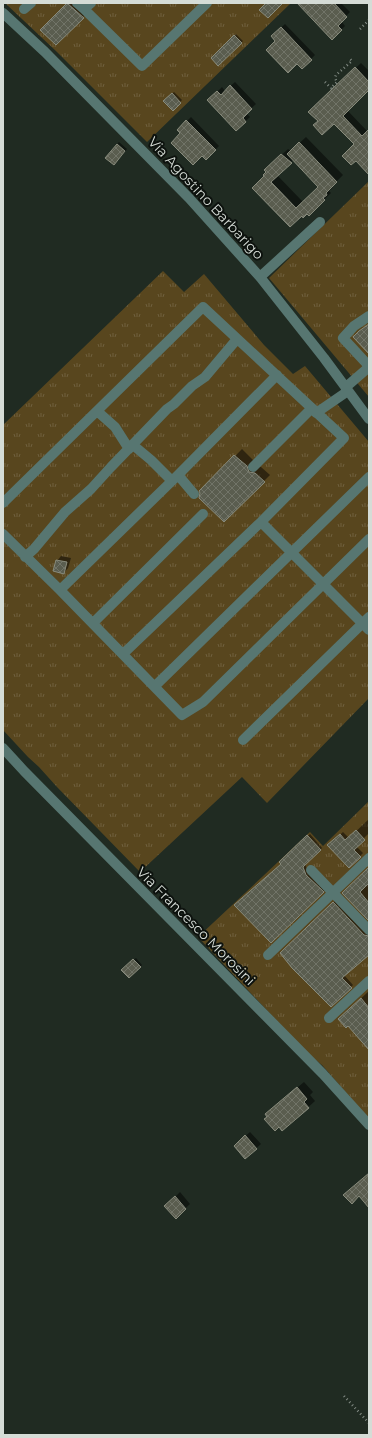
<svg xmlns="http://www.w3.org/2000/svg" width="372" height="1438" font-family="Montserrat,sans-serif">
<defs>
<pattern id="park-tufts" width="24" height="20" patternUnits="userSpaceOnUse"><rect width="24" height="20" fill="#58461e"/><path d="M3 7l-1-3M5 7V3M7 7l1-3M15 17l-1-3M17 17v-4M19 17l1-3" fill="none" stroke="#6f603e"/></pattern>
<pattern id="building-cross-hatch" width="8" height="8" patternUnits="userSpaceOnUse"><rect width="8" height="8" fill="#5a5d4f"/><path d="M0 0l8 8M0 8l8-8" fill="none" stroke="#717468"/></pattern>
</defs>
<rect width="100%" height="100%" fill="#202b22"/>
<!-- park -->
<path fill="url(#park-tufts)" d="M5 3H291L147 142 57 52Z
M369 181V397L269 278Z
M163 271 184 292 204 274 264 345 293 374 305 366 369 442V698L267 803 242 777 140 872 57 787 39 767 28 757 3 730V425Z
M369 801V1119L322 1065 307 1053 198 937 310 832 323 846Z"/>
<!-- shadow -->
<path fill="#0007" fill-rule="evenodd" d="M68 3H76L87 13 56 44 41 30Z
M298 3H341L350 12 341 21 345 26 332 39Z
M285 24 315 55 302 68 272 36Z
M236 34 243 41 218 65 212 58Z
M361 63 369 71V88L347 110 368 132 369 131V165L355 144 334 122 319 121 310 112Z
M235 82 256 104 246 113 250 117 236 130 209 100 222 87 225 91Z
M174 92 182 100 173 109 165 101Z
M191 117 219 146 206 159 178 130Z
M306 137 343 175 332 186 333 187 329 191 331 193 309 214 307 213 302 215 290 226 265 176 272 164 288 149 291 151ZM293 160 319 187 303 202 277 175Z
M119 142 127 149 116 162 117 144Z
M242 449 253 460 255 466 261 467 270 475 224 521 201 491Z
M61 556 71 558 68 568 64 573 57 561Z
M369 819V833L356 846 363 853 349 867 329 845 343 832 349 838Z
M310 834 322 848 305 864 308 872 325 890 271 942 282 864 280 862Z
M369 869V919L344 893Z
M335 901 369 934V954L344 975 353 985 331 1006 281 953Z
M136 958 142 965 129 977 122 970Z
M369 991V1050L348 1025 339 1019Z
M304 1082 313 1092 310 1095 315 1101 283 1130 268 1116 273 1108Z
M250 1132 261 1144 245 1158 239 1142Z
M180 1192 190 1204 176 1217 166 1206Z"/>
<!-- building -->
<path fill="url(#building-cross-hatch)" stroke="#888b7c" d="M67 3 84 18 56 45 40 30Z
M266 3H283L268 18 259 10Z
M297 3H334L347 17 338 26 342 30 332 40Z
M281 27 312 60 302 69 297 64 288 73 266 50 275 41 271 36Z
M234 35 242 43 218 66 211 58Z
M355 67 369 82V90L343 116 362 136 369 129V175L356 161 351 165 342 156 354 144 334 124 322 135 313 125 318 121 308 112Z
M230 85 252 109 243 118 246 122 236 131 207 100 217 91 221 95Z
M172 93 181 103 173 111 163 101Z
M186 120 216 150 206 160 202 156 193 165 171 143 180 133 177 130Z
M299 142 337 182 326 193 327 195 323 198 325 200 309 216 307 214 303 218 302 216 290 227 252 188 264 176 263 175 266 172 264 170 281 154 292 163 271 182 296 208 318 187 287 154Z
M117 144 125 151 114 165 105 158Z
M369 324V354L353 337 359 331Z
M234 455 247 466 249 472 255 473 265 482 224 522 199 498 200 493 199 491Z
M56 560 67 562 64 574 53 571Z
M356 830 365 840 354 850 361 857 349 868 327 845 340 834 345 840Z
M307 835 321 850 303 867 306 875 324 892 271 943 234 905 281 864 279 862Z
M369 867V883L360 892 369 903V921L342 893Z
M333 902 364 935 369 936V955L342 978 352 988 331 1007 292 968 280 953Z
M133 959 141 967 129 978 121 970Z
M361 998 369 1008V1050L348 1026 346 1028 338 1019Z
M297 1087 307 1099 304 1102 309 1108 282 1131 279 1127 275 1131 264 1119 267 1117 265 1114Z
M245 1135 257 1149 245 1159 234 1146Z
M369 1173V1208L359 1196 352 1204 343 1195Z
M175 1196 186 1209 176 1219 164 1206Z"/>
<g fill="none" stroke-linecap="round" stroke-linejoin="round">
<!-- path -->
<path stroke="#838c85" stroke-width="2.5" stroke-dasharray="1 3" stroke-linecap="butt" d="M360 29 369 20
M325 82 331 88
M332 89 331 88 337 82 335 78 336 75 352 61 349 58
M344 1396 369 1423"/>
<!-- minor -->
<path stroke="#577671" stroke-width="10" d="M77 3 84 9 91 3
M24 9 31 3
M84 9 142 66 207 3
M3 13 45 52 189 198 260 277 324 358 369 419
M260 277 320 222
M369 316 354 326 343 338 369 366
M346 387 369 367
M97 411 115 427 129 449
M316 413 348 391
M133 445 151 460 172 481
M253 467 312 408
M178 475 194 494
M3 503 203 307 344 438 261 522 123 654
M261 522 369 630
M3 534 60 590 178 475 277 375
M25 557 34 549 65 512 91 489 111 467 167 409 174 404 192 386 205 377 237 339
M60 590 182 715 203 702 369 539
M93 623 203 514
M155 686 369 477
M243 740 369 617
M3 748 24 771 323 1074 369 1125
M311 870 369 930
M268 955 369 858
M329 1018 369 981"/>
</g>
<g text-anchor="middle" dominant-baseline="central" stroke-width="4" stroke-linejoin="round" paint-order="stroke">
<!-- street labels -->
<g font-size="14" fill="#d5dcd6" stroke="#0d120e">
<text transform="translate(206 198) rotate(47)">Via Agostino Barbarigo</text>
<text transform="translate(196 926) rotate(45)">Via Francesco Morosini</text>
</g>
</g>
<!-- border -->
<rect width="372" height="1438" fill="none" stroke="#d5dcd6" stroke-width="8"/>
</svg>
